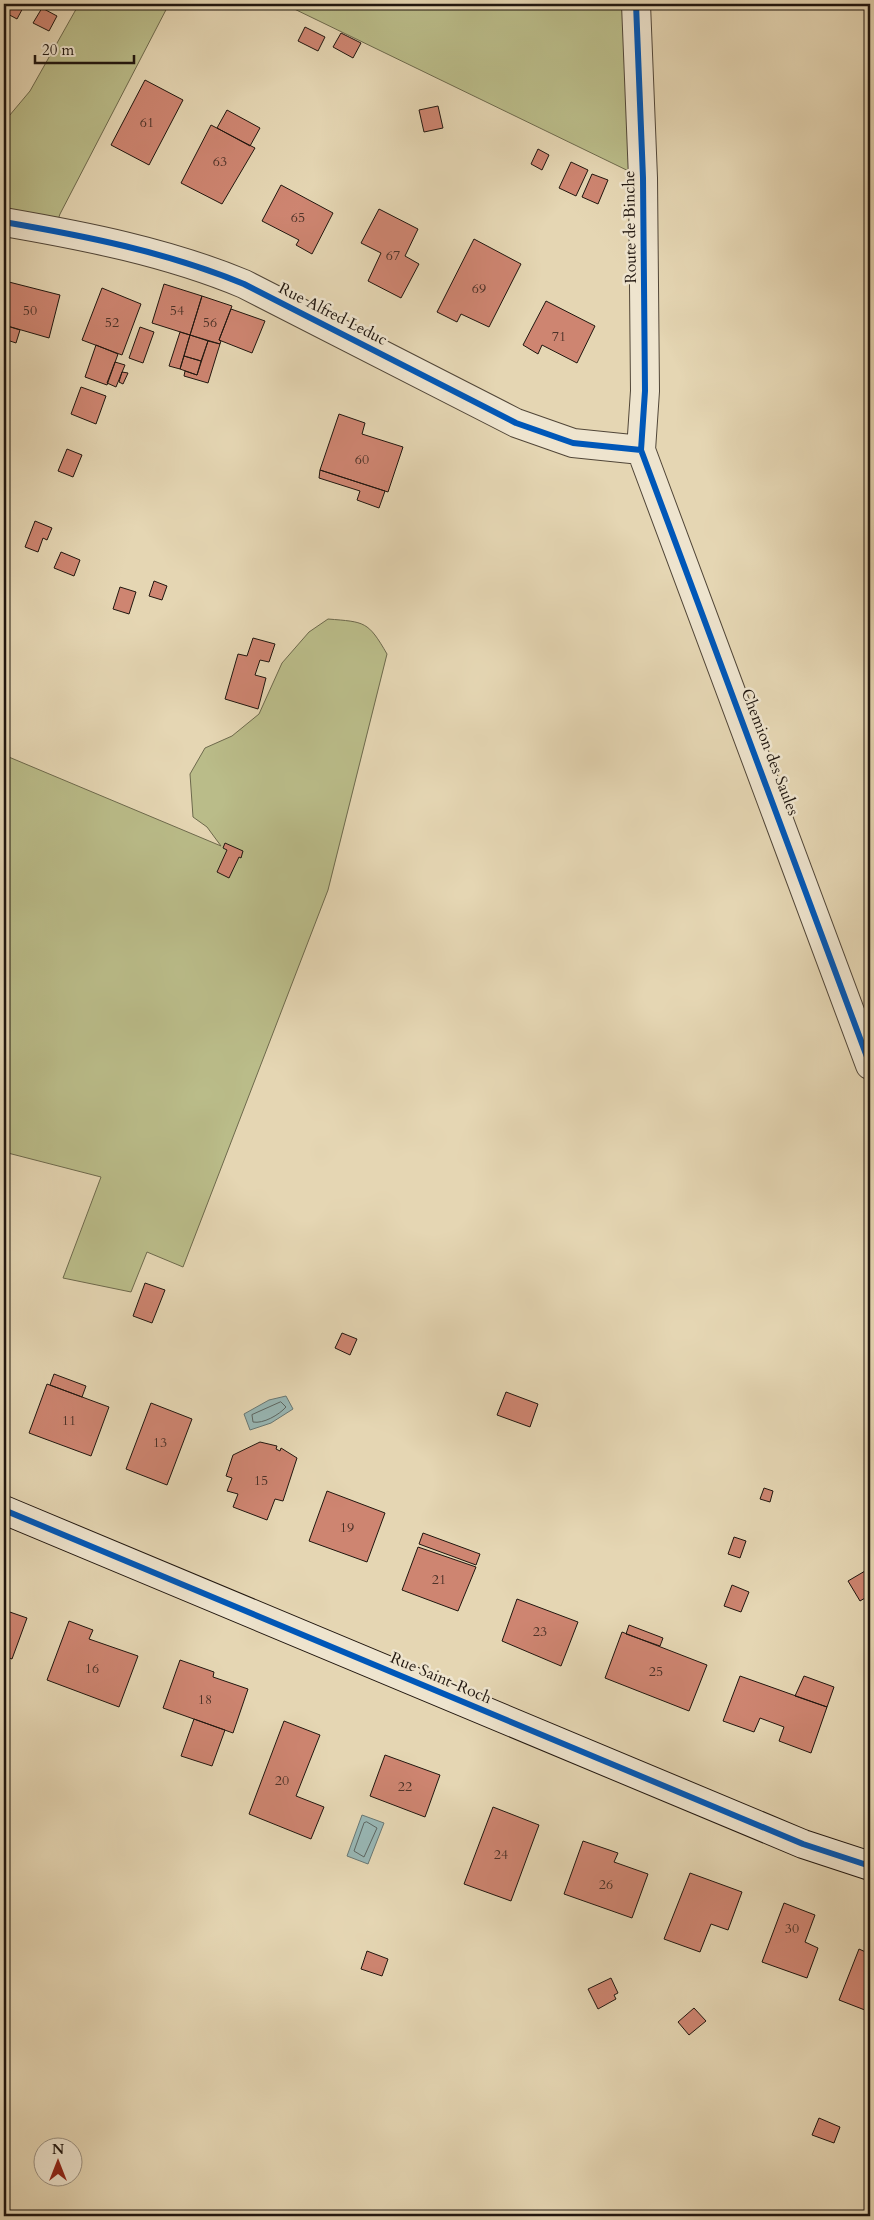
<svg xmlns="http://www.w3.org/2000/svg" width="874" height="2220" font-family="Cardo,serif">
<rect width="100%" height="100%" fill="#e5d6b3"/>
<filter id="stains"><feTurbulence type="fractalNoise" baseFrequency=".004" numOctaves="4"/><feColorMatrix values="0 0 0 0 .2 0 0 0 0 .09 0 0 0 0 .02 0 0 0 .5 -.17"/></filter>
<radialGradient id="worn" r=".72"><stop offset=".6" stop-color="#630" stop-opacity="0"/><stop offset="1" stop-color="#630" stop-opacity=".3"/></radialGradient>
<!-- green -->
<path fill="#babc89" stroke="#6d694c" d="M79 4H169L60 214 54 231 4 222V122L30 91Z
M284 4H636L643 178Z
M328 619C365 622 368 621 387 654L328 890 183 1267 147 1252 131 1292 63 1278 101 1177 4 1152V755L221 846 207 827 193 817 190 774 205 748 232 736 259 714 282 663 309 632Z"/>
<!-- water -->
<path fill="#98b7b5" stroke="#687773" d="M286 1396 293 1409 271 1423 250 1430 244 1414 269 1400Z
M362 1815 384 1823 368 1864 347 1856Z"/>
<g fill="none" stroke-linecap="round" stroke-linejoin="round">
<!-- shore -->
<path stroke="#5c6662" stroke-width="1" d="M281 1402 286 1407C279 1415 263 1424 253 1422L252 1415Z
M367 1822 377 1828 364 1857 354 1851 364 1823Z"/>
</g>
<!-- building -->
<path fill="#ce8571" stroke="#20160f" d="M4 4H25L17 19 4 12Z
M42 8 57 16 49 31 33 23Z
M305 27 325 37 318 51 298 41Z
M341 33 361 43 353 58 333 47Z
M4 41 9 44 4 53Z
M145 80 183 100 149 165 111 145Z
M438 106 443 128 424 132 419 110Z
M227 110 260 128 250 146 217 128Z
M211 125 255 148 222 204 181 183Z
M538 149 549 155 542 170 531 164Z
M571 162 588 170 576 196 559 188Z
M592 174 608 180 598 204 582 197Z
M281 185 333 213 312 254 296 245 299 240 262 221Z
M379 209 418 229 405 256 419 264 401 298 368 281 381 253 361 243Z
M474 239 521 264 489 327 461 314 457 322 437 312Z
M5 281 60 295 49 338 4 325Z
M164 284 202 296 190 335 152 323Z
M102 288 141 304 122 355 82 340Z
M202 296 232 306 219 340 221 341 220 344 190 335Z
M546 301 595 326 577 363 542 345 538 354 523 345Z
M231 309 265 321 252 353 219 340Z
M4 325 20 330 16 343 4 339Z
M140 327 154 332 143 363 129 358Z
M180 332 190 335 180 369 169 366Z
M190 335 208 341 201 361 184 356Z
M208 341 220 344 208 383 184 376 185 371 197 375Z
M96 345 118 354 107 385 85 377Z
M184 356 201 361 197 375 180 369Z
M115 362 125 365 116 387 107 383Z
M122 372 128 373 123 384 119 382Z
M81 387 106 396 96 424 71 414Z
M339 414 365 423 362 434 403 447 388 492 320 470Z
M67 449 82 455 73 477 58 471Z
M320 470 385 491 379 508 357 500 360 491 319 478Z
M35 521 52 528 47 540 43 538 38 552 25 547Z
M61 552 80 560 74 576 54 568Z
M154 581 167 586 162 600 149 596Z
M120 587 136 592 129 614 113 609Z
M253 638 275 644 269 662 260 660 255 675 266 678 258 709 225 699 238 654 247 656Z
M225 843 243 851 241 858 239 857 229 878 217 872 227 850 223 848Z
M145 1283 165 1290 152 1323 133 1316Z
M342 1333 357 1339 350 1355 335 1348Z
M54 1374 86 1386 82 1397 50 1385Z
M47 1384 109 1407 91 1456 29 1433Z
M506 1392 538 1404 530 1427 497 1415Z
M151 1403 192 1419 167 1485 126 1469Z
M260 1442 277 1446 276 1449 280 1451 281 1448 297 1458 283 1501 275 1499 267 1520 233 1507 238 1494 227 1491 232 1478 226 1476 233 1455Z
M764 1488 773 1491 770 1502 760 1499Z
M327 1491 385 1513 367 1562 309 1541Z
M423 1533 480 1554 476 1565 419 1544Z
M734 1537 746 1541 740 1558 728 1554Z
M418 1547 476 1567 458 1611 402 1590Z
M865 1571 870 1580V1595L860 1601 848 1581Z
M732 1585 749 1592 741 1612 724 1606Z
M517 1599 578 1622 561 1666 502 1641Z
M4 1610 27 1618 12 1659 4 1656Z
M69 1621 93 1630 89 1639 138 1656 119 1707 47 1680Z
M629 1625 663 1638 660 1646 626 1634Z
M622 1632 707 1665 689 1711 605 1678Z
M180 1660 214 1672 213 1677 248 1689 233 1733 163 1708Z
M740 1676 827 1707 811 1753 779 1741 784 1727 760 1718 754 1732 723 1721Z
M804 1676 834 1687 827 1707 795 1696Z
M194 1719 225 1730 212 1766 181 1756Z
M284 1721 320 1735 296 1796 324 1807 311 1839 249 1814Z
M385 1755 440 1775 425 1817 370 1796Z
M493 1807 539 1825 511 1901 464 1884Z
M583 1841 618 1853 614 1862 648 1874 632 1918 564 1894Z
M690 1873 742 1892 728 1930 711 1924 700 1952 664 1939Z
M784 1903 815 1915 805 1942 818 1948 807 1978 762 1962Z
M859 1949 870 1954V2012L839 2000Z
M367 1951 388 1959 382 1976 361 1969Z
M611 1978 618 1993 614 1995 616 1999 598 2009 588 1989Z
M694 2008 706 2021 689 2035 678 2022Z
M819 2118 840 2127 834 2143 812 2135Z"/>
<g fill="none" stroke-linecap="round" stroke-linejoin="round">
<defs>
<path id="street" d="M636 4 643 178 645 391 641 450 870 1065
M4 222C85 236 167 252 244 284L516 423 573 443 641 450"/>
<path id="secondary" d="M4 1510 803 1844 870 1866"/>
</defs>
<!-- street casing -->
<use href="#street" stroke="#514638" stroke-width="30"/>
<!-- secondary casing -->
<use href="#secondary" stroke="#20160f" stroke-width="30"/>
<!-- street -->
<use href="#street" stroke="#eee4ce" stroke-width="28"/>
<!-- secondary -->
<use href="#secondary" stroke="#eee4ce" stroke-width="28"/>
<defs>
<path id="cycleway" d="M636 4 643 178 645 391 641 450 870 1065
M4 222C85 236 167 252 244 284L516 423 573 443 641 450
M4 1510 803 1844 870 1866"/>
</defs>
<!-- cycleway casing -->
<use href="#cycleway" stroke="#eee4ce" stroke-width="9"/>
<!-- cycleway -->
<use href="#cycleway" stroke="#0057b8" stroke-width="6"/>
</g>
<g text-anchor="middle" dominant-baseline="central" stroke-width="5" stroke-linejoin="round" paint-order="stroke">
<!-- number labels -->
<g font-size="14" fill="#4c3228">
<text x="147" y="122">61</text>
<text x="220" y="161">63</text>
<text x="298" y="217">65</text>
<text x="393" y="255">67</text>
<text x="479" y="288">69</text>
<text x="30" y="310">50</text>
<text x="177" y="310">54</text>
<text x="112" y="322">52</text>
<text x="210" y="322">56</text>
<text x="559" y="336">71</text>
<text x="362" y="459">60</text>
<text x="69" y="1420">11</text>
<text x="160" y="1442">13</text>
<text x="261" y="1480">15</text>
<text x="347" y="1527">19</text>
<text x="439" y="1579">21</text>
<text x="540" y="1631">23</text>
<text x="92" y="1668">16</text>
<text x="656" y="1671">25</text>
<text x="205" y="1699">18</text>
<text x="282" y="1780">20</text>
<text x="405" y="1786">22</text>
<text x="501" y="1854">24</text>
<text x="606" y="1884">26</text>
<text x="792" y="1928">30</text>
</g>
<!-- street labels -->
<g font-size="16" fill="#20160f" stroke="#eee4ce">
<text transform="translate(630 227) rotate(-91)">Route de Binche</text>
<text transform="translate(333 314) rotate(27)">Rue Alfred Leduc</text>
<text transform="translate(770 752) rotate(69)">Chemion des Saules</text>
<text transform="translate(441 1678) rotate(23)">Rue Saint-Roch</text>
</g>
</g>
<!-- margin -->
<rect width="874" height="2220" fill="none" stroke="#e5d6b3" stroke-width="20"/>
<rect x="5" y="5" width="864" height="2210" fill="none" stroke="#20160f" stroke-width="2.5"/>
<rect x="10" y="10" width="854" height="2200" fill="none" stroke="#20160f"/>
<!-- north arrow -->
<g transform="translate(58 2162)"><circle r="24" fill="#eee4ce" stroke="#9c9282"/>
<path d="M0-4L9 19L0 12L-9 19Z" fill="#8f2418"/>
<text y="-8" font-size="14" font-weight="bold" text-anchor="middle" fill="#20160f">N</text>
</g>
<!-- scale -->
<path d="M35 55v8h99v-8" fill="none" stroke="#20160f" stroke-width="2.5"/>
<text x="42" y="55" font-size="15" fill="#20160f" stroke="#eee4ce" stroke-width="4" paint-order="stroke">20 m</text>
<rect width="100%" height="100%" filter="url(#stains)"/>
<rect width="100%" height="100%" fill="url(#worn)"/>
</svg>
